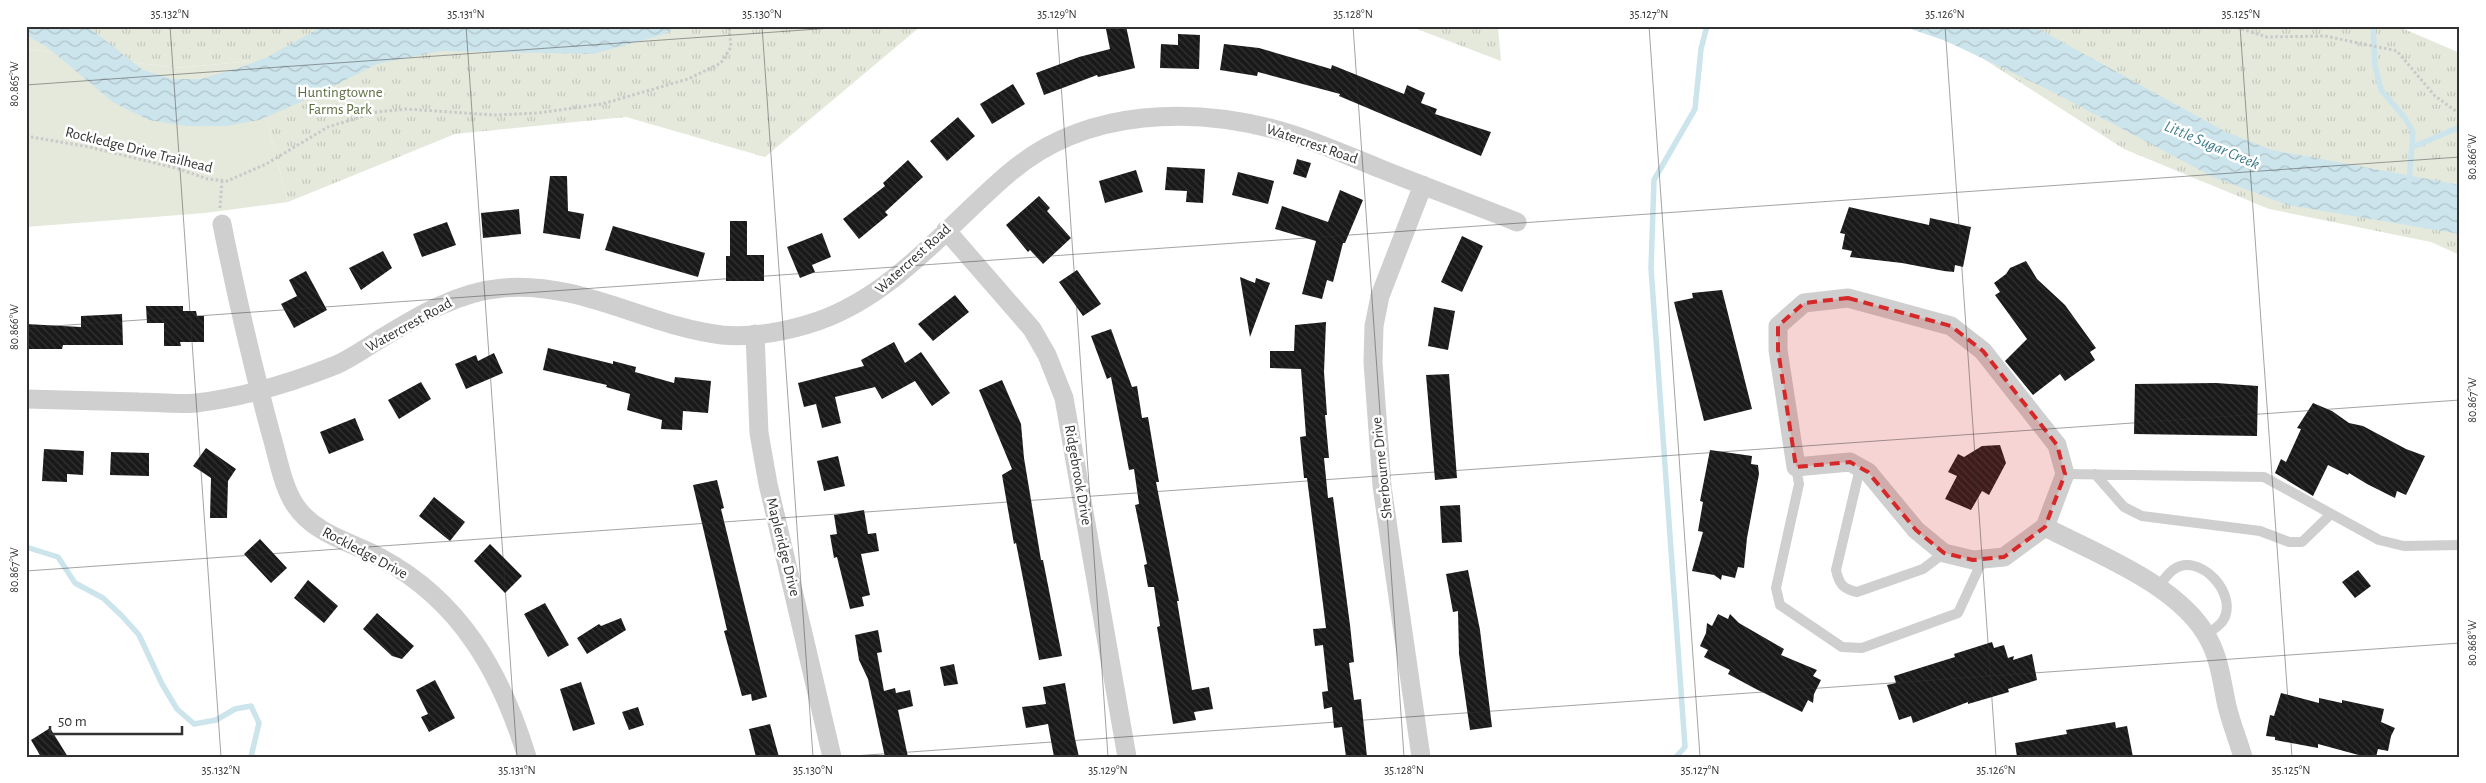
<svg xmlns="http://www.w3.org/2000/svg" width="2486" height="783" font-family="'Alegreya Sans',sans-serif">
<defs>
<pattern id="grass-tufts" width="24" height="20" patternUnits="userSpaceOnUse" patternTransform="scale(1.25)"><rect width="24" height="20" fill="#e5e9dc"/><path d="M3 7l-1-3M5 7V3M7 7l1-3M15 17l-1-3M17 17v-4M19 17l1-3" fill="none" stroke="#c5c8bd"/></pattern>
<pattern id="water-waves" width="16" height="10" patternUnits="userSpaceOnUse" patternTransform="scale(1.25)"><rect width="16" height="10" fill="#cce4eb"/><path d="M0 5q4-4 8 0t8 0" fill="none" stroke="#b0c4ca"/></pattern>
<pattern id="building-back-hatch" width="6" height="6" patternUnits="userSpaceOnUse" patternTransform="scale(1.25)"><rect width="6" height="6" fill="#191919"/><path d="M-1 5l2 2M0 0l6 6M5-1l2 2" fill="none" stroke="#323232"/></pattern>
</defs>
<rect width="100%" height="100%" fill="#fff"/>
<!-- grass -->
<path fill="url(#grass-tufts)" d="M26 26H921L765 157 626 117 455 134 288 202 251 61 178 68 26 49Z
M1409 26H1498L1501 61Z
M1932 26H2397L2460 53V255L2431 242 2269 209 2124 149Z"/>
<!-- pitch -->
<path fill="#e5e9dc" d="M26 49 178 68 251 61 288 202 205 213 26 227Z"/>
<!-- water -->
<path fill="url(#water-waves)" d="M26 26H87L143 70 172 79H201L242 67 267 57 323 26H679L662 35 593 54 440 51 377 64 312 97 259 120 227 126H186L149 120 114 103 47 47 26 35Z
M1902 26H2033L2226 132 2272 150 2460 185V234L2288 205 2213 177 2051 91 1946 41Z"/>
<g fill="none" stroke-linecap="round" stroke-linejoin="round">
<!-- stream -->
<path stroke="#cce4eb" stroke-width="5.5" d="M2373 26 2375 65 2381 90 2405 118 2413 132 2409 182
M2413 147 2457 128
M26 547 58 557 75 583 103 598 122 616 139 635 162 684 177 709 194 724 216 720 235 709 251 706 259 723 251 757
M1676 757 1685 747 1651 268 1654 180 1695 109 1701 49 1707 26"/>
</g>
<!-- building -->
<path fill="url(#building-back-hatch)" d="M1119 26H1126L1135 68 1098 77 1097 75 1044 95 1036 73 1079 57 1110 49 1106 29Z
M1178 34 1200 35 1199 69 1160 68 1161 44 1178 45Z
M1224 44 1259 48 1331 69 1332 65 1404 94 1407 85 1425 93 1421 103 1437 109 1435 114 1491 132 1481 156 1339 96 1340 94 1258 72 1257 76 1220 70Z
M1013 84 1025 104 992 124 980 104Z
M958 117 975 136 947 161 930 141Z
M1297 159 1311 163 1306 178 1293 174Z
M908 160 923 177 885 212 888 215 859 239 843 219 885 186 883 183Z
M1167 167 1205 169 1203 203 1186 202 1187 191 1165 190Z
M1136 170 1143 192 1105 203 1099 181Z
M1238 172 1274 181 1268 204 1232 195Z
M550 176H567L568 211 584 214 580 239 543 233Z
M1340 190 1363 200 1345 243H1343L1333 282 1327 280 1322 299 1302 294 1316 241 1275 229 1282 206 1328 222Z
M1039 196 1050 208 1047 211 1071 238 1043 264 1030 250 1028 252 1006 225Z
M1849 207 1929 225 1930 218 1971 227 1963 267 1955 265 1954 272 1944 271 1902 263 1850 257 1852 251 1842 249 1845 234 1840 233Z
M519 209 521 234 483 238 481 213Z
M730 221H747V255H764V281H726V256H730Z
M447 222 456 245 422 257 413 234Z
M613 226 705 253 698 277 605 250Z
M822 233 831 257 812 265 815 272 800 278 787 247Z
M1462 236 1483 246 1462 292 1441 282Z
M383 251 392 268 361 290 349 268Z
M2026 261 2037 279 2065 305 2096 348 2090 352 2095 360 2065 381 2060 374 2033 395 2005 361 2027 339 1995 295 2000 292 1994 283 2006 274 2010 268Z
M1077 270 1101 304 1083 316 1059 282Z
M306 271 327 310 294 328 281 304 297 296 289 280Z
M1240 277 1255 283 1256 278 1270 283 1250 337Z
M1722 290 1752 409 1704 421 1674 302 1693 298 1692 293Z
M955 295 969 312 933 341 918 324Z
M146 306H183V311H196L197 316H204V342H180L181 346H164V323H147Z
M1434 307 1455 311 1448 350 1428 346Z
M122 314 123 345H63L62 349H26V324L81 327V316Z
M1326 322 1324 372 1327 415H1325L1329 458H1324L1328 498 1333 497 1350 625 1354 662 1349 663 1354 700 1361 699 1367 757H1346L1342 727 1334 728 1332 707 1324 709 1322 692 1328 691 1323 645 1315 646 1313 629 1326 628 1307 478H1304L1300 437 1306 436 1301 369 1270 368V351H1294L1295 325Z
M1111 329 1132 387 1137 386 1142 418 1148 417 1159 482H1156L1179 601H1177L1192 690 1209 687 1213 709 1194 712 1196 720 1173 724 1157 627 1160 626 1154 587H1148L1144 565 1147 564 1135 505 1139 504 1134 469 1129 470 1111 377 1107 379 1091 336Z
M894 342 905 363 921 352 950 393 932 406 915 381 882 399 875 387 835 397 841 423 822 428 816 404 804 407 798 383 864 366 861 360Z
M548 348 613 364V361L636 367 635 372 674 383 675 377 711 381 708 413 683 411 682 430 661 429 662 420 627 410 630 394 606 387 607 385 543 370Z
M494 353 503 373 466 389 455 364 476 355 478 361Z
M1449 374 1457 478 1435 480 1426 375Z
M1002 380 1021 424 1024 458 1041 560H1043L1062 656 1039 660 1016 543 1014 544 1002 475 1012 469 979 390Z
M421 382 431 399 399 419 388 400Z
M2216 383 2258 386 2257 436 2134 434 2135 384Z
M2313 403 2332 411 2349 423 2363 426 2406 449 2425 456 2406 495 2397 491 2395 498 2367 484 2349 473 2348 475 2328 465 2313 496 2275 473 2281 459 2286 462 2301 429 2297 428Z
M355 418 364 440 329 454 320 432Z
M2000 445 2006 463 1989 495 1982 491 1971 510 1945 499 1957 476 1948 472 1958 454 1964 457 1982 446Z
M206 448 236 469 228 481 227 518H210L211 478 193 466Z
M44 449 84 451 83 475 67 474V482L42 481Z
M1710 450 1752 456 1751 464 1758 465 1759 474 1747 538 1744 568 1738 567 1735 578 1722 575 1721 580 1714 575 1692 571 1703 532 1698 531 1703 502 1700 501Z
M111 452 149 453V476L110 475Z
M838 456 845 486 824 491 817 461Z
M717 480 724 508 721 509 767 697 752 701 751 694 742 696 724 631 727 630 693 485Z
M434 497 465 522 450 541 419 516Z
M1460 505 1462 542 1442 543 1440 506Z
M864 510 868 534 876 533 879 551 861 554 870 595 862 597 864 606 850 609 837 557 834 558 830 535 837 534 834 515Z
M260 539 287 568 271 583 244 554Z
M490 544 522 576 505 593 474 561Z
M1468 570 1480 630 1492 727 1470 730 1459 654 1458 611 1453 612 1446 574Z
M2358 570 2371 586 2355 598 2342 582Z
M308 580 338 606 324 623 294 598Z
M545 603 569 645 548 657 524 614Z
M377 613 414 646 402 659 392 656 363 629Z
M1718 614 1728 619 1730 614 1739 623 1784 649 1781 655 1817 670 1813 676 1821 680 1814 694 1813 703 1808 700 1802 712 1754 688 1728 674 1730 670 1704 657 1708 650 1700 646 1706 633 1707 623 1712 626Z
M621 618 626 630 587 654 577 638 599 624 601 626Z
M878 630 882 652 877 653 884 691 895 688 896 693 910 690 913 706 898 710 908 757H885L868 679 859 660 855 635Z
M1992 642 1994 648 2004 645 2008 658 2014 656 2013 660 2032 654 2037 680 2008 689 2009 692 1968 704V702L1913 723 1911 716 1899 720 1887 685 1896 683 1894 676 1955 657 1954 654Z
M954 664 958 684 944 686 940 667Z
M435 680 455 718 429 732 421 717 428 714 416 690Z
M581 682 595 724 573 731 560 689Z
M1065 683 1075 739 1079 757H1054L1048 724 1026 728 1022 707 1046 704 1043 687Z
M2281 693 2319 703V698L2342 703V700L2384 709 2381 722 2395 728 2391 736 2388 751 2378 749 2376 757H2366L2318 744V748L2275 740V737L2266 736 2270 715 2274 716Z
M638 707 644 725 629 730 622 712Z
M2115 722 2116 728 2127 726 2133 757H2017L2015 743 2067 734 2066 730Z
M770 724 779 757H756L749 729Z
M50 728 68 757H41L31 740Z"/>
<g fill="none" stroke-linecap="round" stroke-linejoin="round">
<!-- path -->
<path stroke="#c9c9c9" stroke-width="3" stroke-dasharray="2.5 2.5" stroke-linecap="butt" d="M2232 26 2267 37 2325 36 2397 51 2435 96 2460 114
M26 136 89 147 176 168 208 179 227 181 266 164 328 127 377 112 406 109 494 115 538 113 602 104 688 79 721 63 731 47 729 26
M220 208 222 181"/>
<!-- lane -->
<path stroke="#cfcfcf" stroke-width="10" d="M1796 467 1799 484 1776 588 1780 605 1842 647 1862 648 1958 613 1983 559
M1860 468 1836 570C1839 584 1843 589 1857 592L1923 569 1944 553
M2065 474 2264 477 2379 540 2404 546 2460 545
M2095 474 2124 507 2142 516 2260 531 2289 542H2302L2331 514
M2158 588C2162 582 2167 574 2173 570 2199 550 2241 596 2222 622 2218 627 2211 631 2206 635"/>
<!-- street -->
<path stroke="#cfcfcf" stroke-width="19" d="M222 224C236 294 252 364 271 434 278 457 282 485 295 505 315 535 352 542 381 558 461 601 501 673 527 757
M946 230 1032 329 1047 355 1064 398 1127 757
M1848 298 1951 326 1983 351 2057 445 2065 474 2045 527 2004 557 1973 560 1944 553 1916 530 1868 472 1850 462 1796 467 1778 350V326L1804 303Z
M755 334 759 433 768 484 832 757
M26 399C64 400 102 401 139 402 158 402 177 405 196 403 244 397 291 383 336 365 350 359 364 349 377 341 416 317 456 292 503 288 580 281 647 326 722 335 753 338 789 331 818 321 895 294 947 226 1008 174 1085 107 1197 105 1291 134 1322 144 1351 157 1381 169 1426 187 1472 204 1517 222
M2045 527C2097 554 2182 586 2209 640 2220 660 2222 684 2227 706 2231 723 2238 740 2243 757
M1421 757 1382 486 1373 362 1374 326 1380 296 1423 185"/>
</g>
<!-- marked area -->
<path fill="#d62828" fill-opacity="0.2" stroke="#d62828" stroke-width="4" stroke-dasharray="10 6" stroke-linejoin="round" d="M1848 298 1951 326 1983 351 2057 445 2065 474 2045 527 2004 557 1973 560 1944 553 1916 530 1868 472 1850 462 1796 467 1778 350V326L1804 303Z"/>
<!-- ticks -->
<path fill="none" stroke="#323232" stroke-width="1" stroke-opacity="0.45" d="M170 26 221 757M466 26 517 757M762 26 813 757M1057 26 1108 757M1353 26 1404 757M1649 26 1700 757M1945 26 1996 757M2240 26 2292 757M26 85 860 26M26 328 2460 157M26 571 2460 400M839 757 2460 643"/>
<g text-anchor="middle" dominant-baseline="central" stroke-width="5" stroke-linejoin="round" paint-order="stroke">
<!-- park labels -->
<g font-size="15" fill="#5d6e40" stroke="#fff">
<text x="340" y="92">Huntingtowne<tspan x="340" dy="17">Farms Park</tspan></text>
</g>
<!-- street labels -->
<g font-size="15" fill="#323232" stroke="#fff">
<text transform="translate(1312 144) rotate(19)">Watercrest Road</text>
<text transform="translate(139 150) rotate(14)">Rockledge Drive Trailhead</text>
<text transform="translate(913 259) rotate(-42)">Watercrest Road</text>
<text transform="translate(409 325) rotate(-29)">Watercrest Road</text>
<text transform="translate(1382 468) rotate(-96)">Sherbourne Drive</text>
<text transform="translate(1078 475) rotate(80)">Ridgebrook Drive</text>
<text transform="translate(783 547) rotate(76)">Mapleridge Drive</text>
<text transform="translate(365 553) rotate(28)">Rockledge Drive</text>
</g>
<!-- water labels -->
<g font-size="16" font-style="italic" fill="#3f7c8c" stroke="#fff">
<text transform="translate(2212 145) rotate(23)">Little Sugar Creek</text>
</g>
</g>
<!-- border -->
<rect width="2486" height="783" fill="none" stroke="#ffffff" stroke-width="55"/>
<!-- scale -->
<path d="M50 726v8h132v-8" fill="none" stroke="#323232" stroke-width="2.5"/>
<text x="58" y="726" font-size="15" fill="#323232" stroke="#ffffff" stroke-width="4" paint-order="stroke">50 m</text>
<rect x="28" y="28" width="2430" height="728" fill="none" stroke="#323232" stroke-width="2"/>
<g font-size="12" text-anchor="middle" fill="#323232">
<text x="170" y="18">35.132°N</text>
<text x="466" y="18">35.131°N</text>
<text x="762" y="18">35.130°N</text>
<text x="1057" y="18">35.129°N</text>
<text x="1353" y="18">35.128°N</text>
<text x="1649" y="18">35.127°N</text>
<text x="1945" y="18">35.126°N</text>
<text x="2241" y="18">35.125°N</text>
<text transform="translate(14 84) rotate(-90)" y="4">80.865°W</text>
<text transform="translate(2472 157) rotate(-90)" y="4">80.866°W</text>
<text transform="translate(14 327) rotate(-90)" y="4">80.866°W</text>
<text transform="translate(2472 400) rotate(-90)" y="4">80.867°W</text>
<text transform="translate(14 570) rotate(-90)" y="4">80.867°W</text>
<text transform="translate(2472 643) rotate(-90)" y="4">80.868°W</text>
<text x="221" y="774">35.132°N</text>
<text x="517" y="774">35.131°N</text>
<text x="813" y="774">35.130°N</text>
<text x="1108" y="774">35.129°N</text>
<text x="1404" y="774">35.128°N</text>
<text x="1700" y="774">35.127°N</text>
<text x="1996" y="774">35.126°N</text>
<text x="2291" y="774">35.125°N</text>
</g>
</svg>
